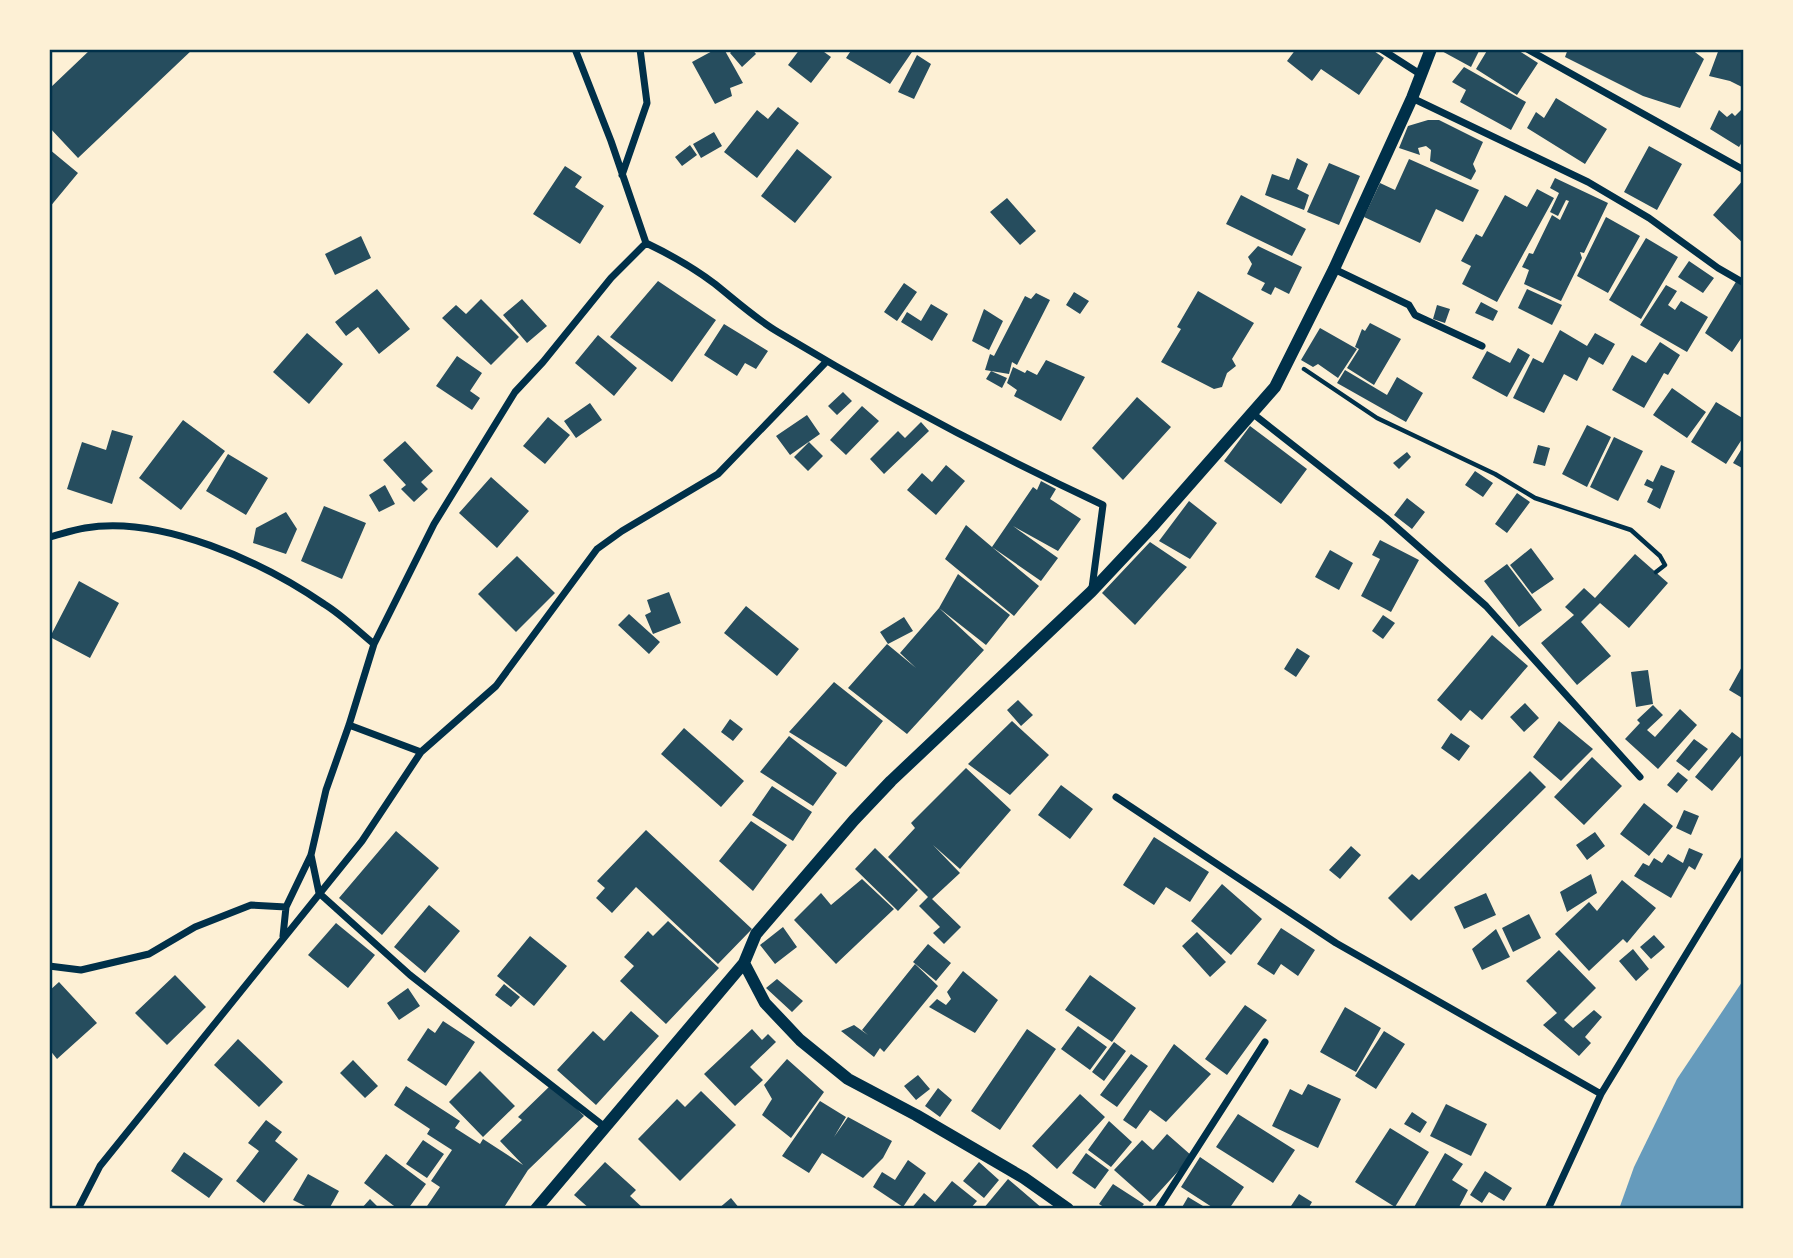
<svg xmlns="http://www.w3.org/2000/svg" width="1793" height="1258" font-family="Lato,sans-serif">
<rect width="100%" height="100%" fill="#fdf0d5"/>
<!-- water -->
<path fill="#669bbc" d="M1744 979V1209H1619L1634 1167 1677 1079Z"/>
<!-- building -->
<path fill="#264d5e" d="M91 49H193L78 158 49 127V89Z
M716 49H724L743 83 730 88 732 96 715 104 692 62Z
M734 49H752L756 54 742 67 730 53Z
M800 49H820L831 57 811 83 788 65Z
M852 49H914L890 84 846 58Z
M1296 49H1371L1384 58 1359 95 1321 69 1312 81 1287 61Z
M1438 49H1480L1471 67Z
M1488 49H1516L1538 63 1517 95 1476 69Z
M1568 49H1691L1704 59 1680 108 1643 96 1565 57Z
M1719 49H1744V88L1730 81 1709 76Z
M917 55 931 64 914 99 898 92Z
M1464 67 1526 102 1511 130 1460 102 1466 90 1452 82Z
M1556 98 1607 129 1585 164 1527 128 1536 112 1544 118Z
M778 107 799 123 757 178 724 152 757 110 768 119Z
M1744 107V139L1739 147 1710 129 1719 110 1727 117 1732 113 1735 116Z
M1428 120H1439L1483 142 1473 164 1476 171 1471 180 1430 161 1431 150 1426 146 1418 148 1420 155 1399 148 1408 126Z
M714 132 722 146 701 158 693 144Z
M690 145 697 155 682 166 675 157Z
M1649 146 1682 164 1657 210 1624 192Z
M49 149 78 173 49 208Z
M797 149 832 177 795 223 761 196Z
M1297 158 1308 164 1297 189 1309 195 1304 210 1265 195 1272 174 1289 180Z
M1409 159 1479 190 1463 222 1436 209 1420 243 1364 217 1380 183 1395 190Z
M1329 163 1360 176 1339 225 1307 212Z
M565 166 582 177 575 187 604 206 580 244 533 214Z
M1555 178 1608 203 1584 253 1580 252 1582 258 1561 301 1524 284 1529 270 1522 267 1529 253 1533 254 1552 215 1560 220 1569 201 1566 200 1558 216 1550 212 1559 193 1550 188Z
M1744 179V244L1713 215Z
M1537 189 1554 198 1497 302 1462 284 1471 266 1461 261 1476 234 1482 237 1505 195 1527 207Z
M1241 195 1306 229 1292 256 1226 224Z
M1007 198 1036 231 1020 245 990 212Z
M1606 217 1640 236 1608 293 1577 276Z
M361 236 371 258 335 275 325 254Z
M1646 238 1678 257 1641 319 1609 300Z
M1258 246 1302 267 1289 294 1275 287 1271 295 1261 290 1265 283 1247 274 1252 264 1248 257Z
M1689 261 1714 278 1703 293 1678 277Z
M1737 280 1744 284V334L1732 352 1705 333Z
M658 281 716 320 672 382 610 337Z
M904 283 917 292 897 321 884 312Z
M1666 285 1677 291 1668 305 1675 310 1681 301 1708 317 1687 352 1640 325Z
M377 289 410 329 379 354 358 327 346 336 335 322Z
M1527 289 1562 305 1552 325 1518 308Z
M1198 291 1254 323 1232 359 1236 366 1227 373 1222 387 1214 389 1161 362 1181 329 1177 327Z
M1074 292 1089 301 1080 314 1066 305Z
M1036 293 1050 300 1017 365 1012 362 1009 374 985 370 990 354 994 356 1025 296 1031 299Z
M481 299 519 337 491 365 442 318 456 305 466 314Z
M522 299 547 326 527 343 503 315Z
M1481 302 1498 311 1493 321 1475 313Z
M931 304 948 314 932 341 901 322 907 312 921 321Z
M1437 305 1450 309 1445 323 1433 319Z
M984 309 1003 321 989 350 972 341Z
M1370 323 1401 339 1374 385 1347 368 1359 349 1355 347 1362 329 1365 331Z
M724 324 768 351 756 369 745 363 737 376 704 355Z
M1320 328 1357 349 1338 378 1318 364 1313 367 1301 360Z
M1560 330 1587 346 1595 333 1615 344 1603 365 1589 357 1577 381 1564 374 1544 413 1513 398 1533 358 1543 363Z
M307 333 343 364 309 404 273 372Z
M598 335 637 368 614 396 575 363Z
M1660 342 1680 355 1668 375 1664 373 1644 408 1612 390 1632 355 1646 363Z
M1518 348 1530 355 1507 397 1472 378 1487 351 1510 363Z
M457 356 482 373 470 391 480 398 472 410 436 386Z
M1046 360 1085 377 1061 421 1014 396 1017 390 1007 383 1013 367 1025 373 1027 370 1037 375Z
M1345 370 1387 395 1397 377 1423 393 1406 422 1337 383Z
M991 371 1007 378 1002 388 986 379Z
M1672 388 1706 412 1687 438 1653 415Z
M843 392 852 401 837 415 828 406Z
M1137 397 1171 427 1123 480 1092 448Z
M1716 402 1744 419V436L1726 464 1691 442Z
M590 403 602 420 576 438 564 421Z
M862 406 879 421 846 455 830 440Z
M807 415 820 434 790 455 776 436Z
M548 417 570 435 545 464 523 446Z
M183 420 225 451 181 510 139 478Z
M921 422 929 431 884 474 870 459 898 431 905 438Z
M1587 425 1611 437 1587 487 1562 474Z
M1250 426 1307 469 1281 504 1224 461Z
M112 430 133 436 112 504 67 489 82 442 106 450Z
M1614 437 1643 451 1618 501 1590 487Z
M405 441 433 471 421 482 428 489 414 502 401 489 406 485 383 460Z
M809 442 823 456 808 471 794 457Z
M1538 445 1550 448 1545 466 1533 463Z
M1744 445V469L1733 463Z
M1407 452 1411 457 1399 469 1393 463Z
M228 454 268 478 246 515 206 491Z
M946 465 965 481 936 515 907 490 922 473 932 482Z
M1661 465 1675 471 1660 509 1647 502 1653 489 1644 485 1647 479 1653 482Z
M1475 471 1493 483 1483 497 1465 485Z
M491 477 529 511 497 548 459 513Z
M1041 481 1056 489 1050 499 1081 519 1058 551 1013 526 1058 558 1041 581 992 547 1039 586 1014 616 945 559 966 525 992 547 1033 487 1037 490Z
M385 485 395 504 379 512 369 495Z
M1517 493 1530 502 1507 533 1495 524Z
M1407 498 1425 512 1412 529 1394 515Z
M1189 501 1217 523 1190 559 1159 541Z
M324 506 366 523 342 579 301 561Z
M286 512 297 529 286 554 253 543 256 528Z
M1380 540 1419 560 1391 612 1361 596 1380 559 1372 555Z
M1150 542 1187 567 1135 625 1102 593Z
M1531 548 1554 579 1532 594 1510 565Z
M1330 550 1353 563 1339 590 1315 577Z
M1635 554 1668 583 1629 628 1600 603 1581 622 1611 656 1577 685 1541 643 1574 615 1565 607 1584 588 1595 598Z
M517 556 555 593 516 632 478 594Z
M1507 564 1542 610 1519 627 1484 581Z
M958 574 1010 615 986 645 939 608 984 650 907 734 848 688 887 644 916 668 900 653 939 608Z
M79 581 119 603 90 658 50 637Z
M669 592 681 623 653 634 645 615 651 612 647 600Z
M746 606 799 649 777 676 724 633Z
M629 614 660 642 649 654 618 625Z
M1383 615 1395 623 1383 639 1372 631Z
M904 617 913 631 888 644 880 632Z
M1492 635 1528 666 1482 720 1470 710 1461 721 1437 700Z
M1297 648 1310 656 1296 677 1284 669Z
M1744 663V699L1729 690Z
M1648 670 1653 704 1636 707 1631 672Z
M834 682 883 721 846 767 789 732Z
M1018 700 1033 715 1021 726 1007 710Z
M1525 703 1539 718 1524 732 1510 717Z
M1653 705 1663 715 1647 730 1655 737 1680 709 1697 725 1658 769 1625 739 1640 723 1637 720Z
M730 719 743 729 733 741 721 732Z
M1012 721 1049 755 1010 795 968 764Z
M1559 721 1593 749 1561 781 1533 757Z
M684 728 744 781 721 807 661 754Z
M1732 732 1744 741V752L1712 791 1695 777Z
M1451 733 1470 746 1459 761 1441 748Z
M789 736 837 773 813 806 760 772Z
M1694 739 1708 749 1689 771 1676 761Z
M1592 757 1622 786 1584 825 1554 797Z
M966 768 1011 810 960 869 933 845 960 873 932 899 961 927 944 944 933 933 940 927 919 906 928 897 888 857 915 828 911 823Z
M1530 771 1546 787 1411 921 1388 898 1412 874 1419 880Z
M1678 772 1688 780 1677 793 1667 785Z
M1061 785 1093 809 1070 839 1038 815Z
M772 786 812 812 793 841 752 815Z
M1644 803 1673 826 1649 856 1620 834Z
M1684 810 1699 816 1691 835 1676 828Z
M751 821 787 845 753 891 719 861Z
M646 830 752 929 718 964 636 887 612 913 596 898 605 888 597 881Z
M396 831 439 868 382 935 339 898Z
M1595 832 1605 846 1587 860 1576 845Z
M1154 837 1209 872 1190 902 1166 887 1154 905 1123 885Z
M1351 846 1361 855 1340 879 1329 870Z
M875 848 918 890 898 911 855 869Z
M1689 848 1703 854 1695 870 1689 866 1671 898 1634 876 1643 863 1649 866 1654 858 1662 863 1668 854 1683 863Z
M1591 874 1597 893 1567 912 1560 892Z
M862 879 894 909 836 964 794 920 821 893 831 905Z
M1622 880 1656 908 1627 943 1623 939 1589 971 1555 934 1589 902 1597 911Z
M1222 884 1262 919 1231 955 1191 921Z
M1486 893 1496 915 1464 929 1454 907Z
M429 905 460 931 425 973 394 947Z
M1529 914 1541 938 1513 952 1502 928Z
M668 921 719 968 666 1024 620 981 634 966 624 957 648 931 653 936Z
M336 923 375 955 348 988 308 955Z
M783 927 797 947 775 964 760 945Z
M1281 928 1315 950 1298 976 1281 964 1274 975 1257 964Z
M1496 929 1510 957 1482 970 1472 949Z
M1197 932 1226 962 1210 977 1182 946Z
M1654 935 1665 947 1651 959 1640 947Z
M530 936 567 966 534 1006 497 976Z
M928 944 951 963 936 981 913 962Z
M1633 949 1649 969 1636 981 1619 961Z
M1559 950 1596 988 1564 1020 1573 1028 1594 1010 1602 1017 1585 1037 1591 1043 1579 1056 1543 1025 1557 1013 1526 981Z
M915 964 938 986 884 1052 880 1048 874 1057 841 1031 854 1025 868 1035 862 1030Z
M963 971 998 1000 975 1033 929 1007 937 999 946 1005 951 999 947 992Z
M175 975 206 1007 167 1045 135 1013Z
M1090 975 1136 1008 1112 1042 1065 1010Z
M777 979 803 1001 792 1012 766 988Z
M59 982 97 1023 57 1059 49 1049V991Z
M504 984 520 997 511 1007 495 995Z
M408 988 420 1006 399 1020 387 1003Z
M1245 1005 1267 1020 1227 1075 1205 1059Z
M1345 1007 1381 1028 1356 1072 1320 1052Z
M631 1011 659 1036 596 1105 557 1070 593 1031 604 1041Z
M443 1021 475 1042 446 1086 407 1060 428 1028 435 1033Z
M1078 1026 1107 1047 1090 1070 1061 1049Z
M752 1029 762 1040 768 1034 776 1042 750 1067 763 1080 735 1106 704 1074Z
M1027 1029 1056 1049 1000 1130 971 1111Z
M1384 1031 1405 1044 1376 1089 1355 1076Z
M238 1039 283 1082 259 1107 214 1065Z
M1114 1042 1126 1051 1104 1081 1092 1072Z
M1174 1044 1211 1074 1166 1122 1150 1110 1136 1129 1123 1120Z
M1131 1054 1148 1066 1117 1107 1100 1095Z
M787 1059 824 1092 791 1138 762 1115 772 1099 764 1085Z
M353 1060 378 1086 365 1098 340 1073Z
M480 1071 515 1106 483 1137 449 1102Z
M918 1075 930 1089 916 1100 904 1086Z
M552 1084 584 1116 528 1170 503 1209H425L440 1187 431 1181 452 1150 427 1134 430 1129 394 1105 406 1086 460 1121 455 1128 480 1144 483 1139 523 1165 500 1141 522 1120 518 1117Z
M1308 1084 1341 1099 1318 1148 1272 1126 1290 1089 1302 1095Z
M938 1088 952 1100 940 1117 925 1106Z
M701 1091 736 1125 680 1181 638 1139 677 1099 685 1107Z
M1080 1094 1105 1117 1057 1169 1032 1146Z
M820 1101 846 1117 834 1137 848 1117 892 1141 883 1158 863 1178 822 1153 809 1173 782 1156Z
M1446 1104 1487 1124 1471 1156 1430 1136Z
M1412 1112 1427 1122 1420 1133 1404 1124Z
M1238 1114 1295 1150 1273 1183 1216 1147Z
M266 1120 282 1132 275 1141 298 1159 264 1203 236 1181 259 1151 248 1143Z
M1109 1121 1132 1142 1111 1167 1088 1150Z
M1390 1128 1429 1152 1395 1207 1355 1182Z
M1167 1134 1192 1156 1150 1202 1114 1170 1142 1140 1153 1150Z
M423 1140 444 1154 427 1178 406 1164Z
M184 1152 223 1179 209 1198 171 1171Z
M1086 1153 1109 1170 1095 1189 1072 1173Z
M1445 1153 1463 1164 1452 1180 1468 1190 1458 1209H1413Z
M386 1154 426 1184 408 1209H398L364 1183Z
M1200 1157 1244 1187 1229 1209H1215L1181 1187Z
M908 1160 926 1173 903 1207 873 1187 882 1172 895 1180Z
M605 1162 636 1190 630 1196 644 1209H590L574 1195Z
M979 1162 999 1180 984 1198 963 1181Z
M1485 1171 1512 1188 1504 1201 1489 1192 1482 1203 1470 1195Z
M308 1174 339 1191 329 1209H311L293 1200Z
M1008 1179 1043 1209H983Z
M952 1181 977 1201 970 1209H911L924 1193 935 1202Z
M1113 1184 1144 1204 1140 1209H1107L1099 1204Z
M1299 1194 1312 1202 1308 1209H1296L1291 1206Z
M1188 1197 1208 1209H1181Z
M731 1198 740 1209H718Z
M370 1199 377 1206 385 1209H361Z"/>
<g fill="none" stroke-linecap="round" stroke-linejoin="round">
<!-- path -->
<path stroke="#003049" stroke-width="4.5" d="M1304 369 1377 418 1495 474 1535 498 1631 530 1660 556 1665 565 1656 572"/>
<!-- minor -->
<path stroke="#003049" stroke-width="7" d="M1381 49 1420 74
M1527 49 1744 170
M1412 98 1588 182 1649 218 1718 268 1744 283
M622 175 647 103 640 49
M646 243C669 254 694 268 715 284 735 300 756 319 778 332 884 396 992 453 1103 505L1092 588
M1334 269 1409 305 1415 315 1482 346
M1252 413 1386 518 1486 606 1640 777
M49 537C61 534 73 530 85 528 161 515 263 562 324 604 342 615 358 631 374 644L349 725 326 790 311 855 286 907 283 936
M374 644 434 524 515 392 543 362 611 278 646 243 611 141 575 49
M349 725 421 752
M1116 797 1336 943 1601 1094
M311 855 319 893 410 975 605 1127
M49 966 81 970 149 954 195 927 251 905 286 907
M78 1209 100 1166 362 841 421 752 496 686 597 549 622 531 718 474 827 361
M1158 1209 1265 1042
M1548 1209 1601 1094 1744 859"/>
<!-- tertiary -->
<path stroke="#003049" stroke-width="12" d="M744 963 765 1003 800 1040 848 1079 916 1115 1024 1178 1068 1209
M536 1209 744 963 756 934 854 820 891 781 1091 592 1152 527 1275 387 1334 269 1412 98 1431 49"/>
</g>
<!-- border -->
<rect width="1793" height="1258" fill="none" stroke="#fdf0d5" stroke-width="102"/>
<rect x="51" y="51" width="1691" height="1156" fill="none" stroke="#003049" stroke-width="2.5"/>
</svg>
